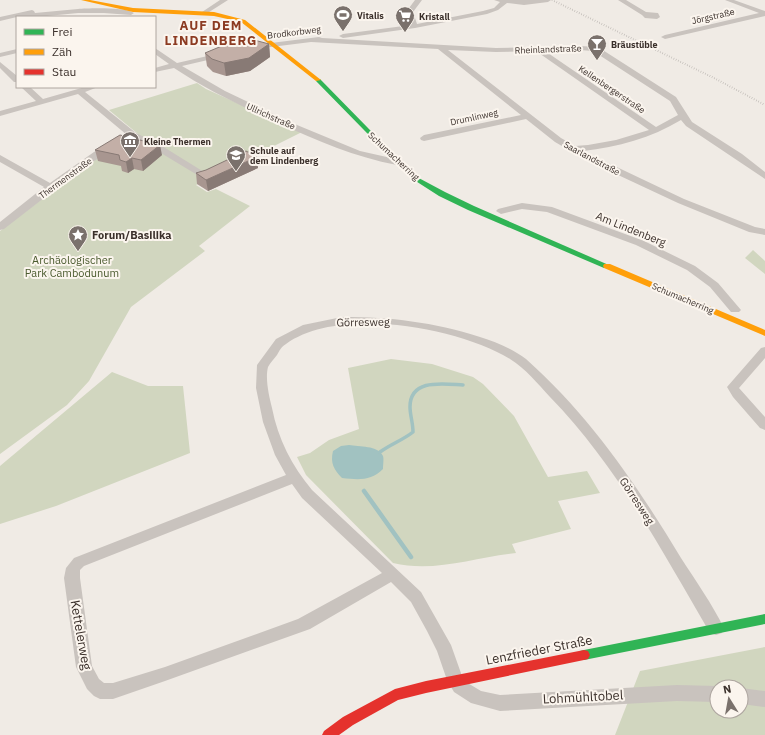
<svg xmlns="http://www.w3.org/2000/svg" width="765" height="735" font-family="'IBM Plex Sans',sans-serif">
<rect width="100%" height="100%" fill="#f0ebe5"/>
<!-- green -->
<path fill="#d1d6bf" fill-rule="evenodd" d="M197 83 206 89 302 132 196 185 207 192 216 189 250 206 199 246 205 251 131 307 89 381 67 405 0 454V231L87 165 138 134 109 110Z
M753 250 765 261V274L745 258Z
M391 359 432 364 473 377 483 384 514 416 548 477 587 471 600 493 558 501 571 529 512 544 516 553C475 557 435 573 393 563L306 475 297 457 310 453 329 440 359 429 348 368Z
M112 372 148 386H183L190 453 56 506 0 524V466Z
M765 647V735H615L640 671ZM717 687H741V711H717Z"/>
<!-- water -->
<path fill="#a1c2c1" d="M349 445C359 447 378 445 383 456 384 459 383 465 383 469 371 481 359 480 342 478 334 470 330 463 333 451L341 446Z"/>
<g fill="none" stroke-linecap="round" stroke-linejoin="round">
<!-- stream-far1 -->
<path stroke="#a1c2c1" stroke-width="3.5" d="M380 452C391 444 403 440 413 432 413 423 410 415 410 407 410 378 444 384 463 385"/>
<!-- stream -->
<path stroke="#a1c2c1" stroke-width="4.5" d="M364 491 411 557"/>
<!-- street -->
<path fill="#c9c3be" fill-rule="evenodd" d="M220 0H228L206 14H202V12Z
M415 0H422L413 12 417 24 483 11 494 8 500 2 494 0H551L548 2 524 5 507 3 498 10 487 14 415 28 343 38 339 36 343 34 411 25 406 12Z
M618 0H626L646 12 658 13 660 17 657 19 645 18 642 15Z
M725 0H734L765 11V16L665 39 661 37 665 35 759 13Z
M78 9C89 8 126 7 134 13L131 15 104 13H78L37 17 21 16 0 21V17L32 10 34 11 35 13Z
M319 37 322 38 496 48 580 46 598 47 676 97 692 122 742 154 765 172V179L686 126 681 120C651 138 618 147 583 151L684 199 755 227 765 229V235L749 232 678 203 586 160 555 142 526 119 424 141 421 140 420 138 424 135 521 115 438 49 311 42 263 48 259 46 263 44ZM448 50 496 52 536 51 649 130 616 140 588 145 575 146 561 138ZM580 50 593 51 670 101 678 115 656 127 545 51Z
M155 48 177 63 225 52V56L182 66 225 91 297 125 360 151 400 160 402 162 397 165C355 157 317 141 279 123 243 107 207 90 174 68L155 72V68L169 64 155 54Z
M17 49V53L0 57V53Z
M0 62 17 76V82H14L0 68Z
M21 87H30L43 99 85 87H98L85 92 136 133 162 146 212 177 207 180 204 179 156 150 133 138 84 167 4 229 0 230V222L44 187 0 162V155L50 183 94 152 127 135 78 94 0 116V111L36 101Z
M522 203 552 207 644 241 695 266 718 283 741 310 739 312H731L710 287 687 270 636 245 547 212 522 209 501 214 496 211 498 209Z
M342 317C391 317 433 322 480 337 496 342 513 349 526 359 590 416 637 485 681 558 696 581 712 604 724 628L722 633 716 635 710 633C662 551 617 466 550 397 538 384 525 368 510 359 457 327 339 306 286 344 282 346 279 351 277 355 274 359 270 363 268 367 265 379 269 396 272 408 278 439 292 466 312 490L421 592 451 645 462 676 466 682 481 691 500 695 677 685 717 686 719 687H717V702L677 701 500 711 471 703 454 692 447 680 437 651 427 631 411 602 391 582 310 629 165 681 113 699H100L94 696 87 689 76 667 64 578 66 568 74 558 286 475 275 455 263 422 256 388 257 365 276 339 303 325ZM292 484 302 498 382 573 298 619 165 667 113 683H104L99 679 92 666 80 578V570L84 566Z
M765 347V358L739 388 765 417V430L760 428 733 397 727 387 761 348Z
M741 688 765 691V707L741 704Z"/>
<!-- fast -->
<path fill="#30b455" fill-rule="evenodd" d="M316 79H320L415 176 445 192 474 206 611 266 610 268H604L468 210 439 196 411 178 316 81Z
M765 614V624L584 660 580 659 578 655 580 651 584 650Z"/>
<!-- slow -->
<path fill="#ff9f0a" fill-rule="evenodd" d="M81 0H90L133 8 214 12 245 20 321 80 316 81 241 22 214 16 133 12Z
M604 264H610L765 330V336L604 268 603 266Z"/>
<!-- jam -->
<path fill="#e5322d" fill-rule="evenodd" d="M584 650 588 651 590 655 588 659 584 660 426 693 398 700 353 725 339 735H322L324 731 343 717 395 689 426 681Z"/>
<!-- rail -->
<path stroke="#b1aca8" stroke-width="2" stroke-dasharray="0.5 2" stroke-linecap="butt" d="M552 0 714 78 765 105"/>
</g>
<!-- wall -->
<path fill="#a89690" d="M269 44 270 57 250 71 226 76 213 72 207 66 205 53Z
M95 150 162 155 143 171 134 169 128 173 122 171 121 166 98 161Z
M258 168 208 191 197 184 196 173Z"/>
<!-- shaded-wall -->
<path fill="#887a75" d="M269 44 270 57 250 71 226 76 224 63Z
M160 145 162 155 143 171 141 160Z
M257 157 258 168 208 191 206 180Z
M132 158 134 169 128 173 126 162Z"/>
<!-- building -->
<path fill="#c3afa7" stroke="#887a75" d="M254 40 269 44 249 58 224 63 212 59 205 53 229 43Z
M120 135 160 145 141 160 132 158 126 162 120 160 119 155 95 150Z
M246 151 257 157 206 180 196 173 206 170Z"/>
<!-- icons -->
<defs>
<symbol id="stadium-pin" viewBox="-11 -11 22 30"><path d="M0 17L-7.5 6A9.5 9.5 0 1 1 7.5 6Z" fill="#7a716c" stroke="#fbf5ee"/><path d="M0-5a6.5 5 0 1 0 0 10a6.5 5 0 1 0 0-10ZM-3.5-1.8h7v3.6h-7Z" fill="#fff"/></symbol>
<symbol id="supermarket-pin" viewBox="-11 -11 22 30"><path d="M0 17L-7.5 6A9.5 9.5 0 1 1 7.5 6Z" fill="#7a716c" stroke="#fbf5ee"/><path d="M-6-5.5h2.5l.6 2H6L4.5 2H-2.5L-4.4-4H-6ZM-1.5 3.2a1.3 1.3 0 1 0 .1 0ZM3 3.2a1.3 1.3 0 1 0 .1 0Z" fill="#fff"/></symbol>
<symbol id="bar-pin" viewBox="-11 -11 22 30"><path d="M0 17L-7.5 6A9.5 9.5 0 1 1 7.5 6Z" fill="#7a716c" stroke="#fbf5ee"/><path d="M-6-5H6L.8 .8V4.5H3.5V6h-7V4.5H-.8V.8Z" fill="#fff"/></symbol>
<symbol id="museum-pin" viewBox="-11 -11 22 30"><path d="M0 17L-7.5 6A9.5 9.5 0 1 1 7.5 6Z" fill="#7a716c" stroke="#fbf5ee"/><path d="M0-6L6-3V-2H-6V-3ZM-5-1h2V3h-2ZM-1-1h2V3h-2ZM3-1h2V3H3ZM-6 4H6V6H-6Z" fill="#fff"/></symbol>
<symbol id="school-pin" viewBox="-11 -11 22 30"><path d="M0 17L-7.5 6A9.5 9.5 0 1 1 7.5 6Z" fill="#7a716c" stroke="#fbf5ee"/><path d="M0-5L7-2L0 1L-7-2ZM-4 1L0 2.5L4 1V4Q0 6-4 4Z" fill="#fff"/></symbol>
<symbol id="sight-pin" viewBox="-11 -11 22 30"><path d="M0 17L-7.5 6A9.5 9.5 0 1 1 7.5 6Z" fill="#7a716c" stroke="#fbf5ee"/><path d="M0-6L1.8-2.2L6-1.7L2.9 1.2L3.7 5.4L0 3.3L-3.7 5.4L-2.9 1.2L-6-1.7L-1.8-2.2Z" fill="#fff"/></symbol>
</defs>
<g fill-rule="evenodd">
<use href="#stadium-pin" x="332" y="4" width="22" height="30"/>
<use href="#supermarket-pin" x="394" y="5" width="22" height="30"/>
<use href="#bar-pin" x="586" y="33" width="22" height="30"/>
<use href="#museum-pin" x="119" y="130" width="22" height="30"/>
<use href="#school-pin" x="225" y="144" width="22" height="30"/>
<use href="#sight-pin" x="67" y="224" width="22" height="30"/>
</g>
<g text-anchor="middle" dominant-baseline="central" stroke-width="4" stroke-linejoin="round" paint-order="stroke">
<!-- far-poi labels -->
<g font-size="9" font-weight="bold" fill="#3b302b" stroke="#fbf5ee" text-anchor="start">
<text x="357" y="15">Vitalis</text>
<text x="419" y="16">Kristall</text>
<text x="611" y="44">Bräustüble</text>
<text x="144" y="141">Kleine Thermen</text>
<text x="250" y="150">Schule auf<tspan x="250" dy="10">dem Lindenberg</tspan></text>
</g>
<!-- far-street labels -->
<g font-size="9" fill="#3b302b" stroke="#fbf5ee">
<text transform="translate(713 16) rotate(-13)">Jörgstraße</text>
<text transform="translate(294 32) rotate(-7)">Brodkorbweg</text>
<text transform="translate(548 49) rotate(-2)">Rheinlandstraße</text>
<text transform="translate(612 89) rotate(34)">Kellenbergerstraße</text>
<text transform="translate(271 116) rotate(24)">Ullrichstraße</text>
<text transform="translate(474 117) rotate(-12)">Drumlinweg</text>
<text transform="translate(394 156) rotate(43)">Schumacherring</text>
<text transform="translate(592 158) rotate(28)">Saarlandstraße</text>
<text transform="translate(65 178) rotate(-36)">Thermenstraße</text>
<text transform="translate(683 298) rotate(23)">Schumacherring</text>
</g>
<!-- street labels -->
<g font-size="11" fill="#3b302b" stroke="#fbf5ee">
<text transform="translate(631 229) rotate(22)">Am Lindenberg</text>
<text transform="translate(363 322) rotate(-1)">Görresweg</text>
<text transform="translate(637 501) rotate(57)">Görresweg</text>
</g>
<!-- poi labels -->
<g font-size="11" font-weight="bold" fill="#3b302b" stroke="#fbf5ee" text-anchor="start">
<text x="92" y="235">Forum/Basilika</text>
</g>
<!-- park labels -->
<g font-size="11" fill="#4a5a2e" stroke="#fbf5ee">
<text x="72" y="260">Archäologischer<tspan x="72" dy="13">Park Cambodunum</tspan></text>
</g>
<!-- far-district labels -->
<g font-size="13" font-weight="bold" letter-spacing="1" fill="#8c3b22" stroke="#fbf5ee">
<text x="211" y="25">AUF DEM<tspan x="211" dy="15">LINDENBERG</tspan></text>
</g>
<!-- near-street labels -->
<g font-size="13" fill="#3b302b" stroke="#fbf5ee">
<text transform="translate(81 635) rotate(80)">Kettelerweg</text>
<text transform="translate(539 650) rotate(-11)">Lenzfrieder Straße</text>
<text transform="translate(583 697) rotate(-3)">Lohmühltobel</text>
</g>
</g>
<!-- legend -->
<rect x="16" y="16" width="140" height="72" fill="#fbf5ee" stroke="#aea6a0"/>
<rect x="24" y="29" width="20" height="6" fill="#30b455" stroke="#aea6a0"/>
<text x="52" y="36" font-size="12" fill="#3b302b">Frei</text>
<rect x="24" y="49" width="20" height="6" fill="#ff9f0a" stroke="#aea6a0"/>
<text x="52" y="56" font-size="12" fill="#3b302b">Zäh</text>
<rect x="24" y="69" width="20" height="6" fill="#e5322d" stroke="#aea6a0"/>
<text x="52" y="76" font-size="12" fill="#3b302b">Stau</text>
<!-- north arrow -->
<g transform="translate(729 699) rotate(349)"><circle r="19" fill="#fbf5ee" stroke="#aea6a0"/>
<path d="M0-3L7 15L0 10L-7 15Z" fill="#7a716c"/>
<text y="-6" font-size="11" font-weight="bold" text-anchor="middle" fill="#3b302b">N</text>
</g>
</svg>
